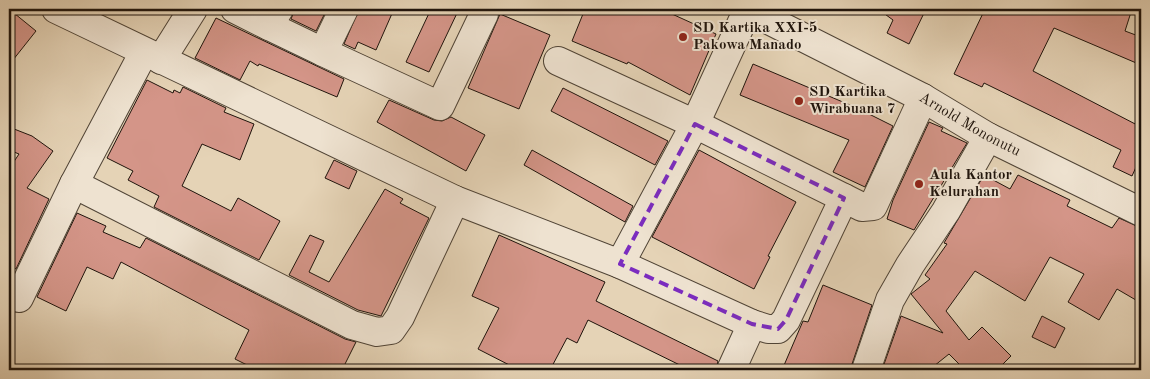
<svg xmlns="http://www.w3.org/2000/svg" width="1150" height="379" font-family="'Old Standard TT',serif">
<rect width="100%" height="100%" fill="#e5d3b6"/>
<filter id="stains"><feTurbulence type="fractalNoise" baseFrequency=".004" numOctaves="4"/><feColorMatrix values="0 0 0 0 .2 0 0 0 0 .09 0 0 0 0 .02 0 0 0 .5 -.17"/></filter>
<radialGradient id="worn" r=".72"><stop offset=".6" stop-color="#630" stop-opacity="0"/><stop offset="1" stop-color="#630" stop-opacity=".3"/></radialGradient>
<!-- building -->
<path fill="#d49588" stroke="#1f140c" d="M9 9 36 31 9 65Z
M295 9H327L316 31 291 19Z
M359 9H394L376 50 358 42 355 49 344 44Z
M431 9H459L429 72 406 62Z
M585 9H661L716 34 690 95 628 62 627 64 572 41Z
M878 9H926L909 44 887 33 893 20Z
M985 9H1132L1125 31 1141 37V65L1054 28 1033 71 1141 127V156L1132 176 1113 167 1121 150 984 83 982 87 954 74Z
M500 14 550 35 519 109 468 88Z
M216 18 344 79 337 97 259 64 258 66 250 61 240 80 195 58Z
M753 64 857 108 893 126 865 187 833 172 849 140 740 95Z
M147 80 173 93 174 90 180 93 183 87 226 108 224 112 254 124 240 160 202 144 182 186 231 211 238 198 280 221 259 260 154 207 159 196 128 180 133 171 107 158Z
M563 88 668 141 655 165 551 111Z
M389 100 434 120 442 121 451 117 485 135 466 171 377 122Z
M929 122 943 128 941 131 967 143 914 230 887 219 893 200Z
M9 127 32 136 53 151 27 188 49 199 16 269 9 265V169L19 154 9 150Z
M532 150 633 206 625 222 524 165Z
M699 150 796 202 768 256 770 257 754 289 652 237Z
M334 160 357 171 349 189 325 178Z
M984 175 1010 189 1018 175 1070 200 1067 206 1112 228 1119 218 1141 228V303L1117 289 1099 320 1068 302 1084 274 1050 257 1025 301 975 271 946 311 969 340 982 327 1011 356 997 370H965L949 354 929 370H882L901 316 943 333 911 294 930 279 925 275 947 244 944 243Z
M385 189 403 199 400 203 429 218 381 316 358 310 289 275 310 235 324 241 309 272 329 282Z
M77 213 106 226 103 232 140 248 146 238 345 339 356 342 342 370H257L235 359 249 330 121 262 113 279 87 267 66 311 37 297Z
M499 235 605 282 596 301 718 361 716 370H690L588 320 577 343 567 338 550 370H519L478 349 499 308 472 296Z
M823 285 872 305 850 370H782L803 321 808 322Z
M1042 316 1065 328 1055 348 1032 337Z"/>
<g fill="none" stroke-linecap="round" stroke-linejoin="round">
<defs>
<g id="minor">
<path d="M56 9 455 200 620 264 695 124 748 9"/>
<path d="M235 9 269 26 279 9"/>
<path d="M344 9 323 52 440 106 484 14V9"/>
<path id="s1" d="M747 9 923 98 988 137 1141 212"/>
<path d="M269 26 323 52"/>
<path d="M161 60 193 9"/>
<path d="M558 61 695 124 844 198"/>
<path d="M74 184 352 325 377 332 391 330 400 317 455 200"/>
<path d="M620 264 752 324 768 329H778L786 320 844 198 862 207 873 206 923 98"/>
<path d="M19 298 74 184 144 52"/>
<path d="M731 370 752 324"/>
<path d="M866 370 890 300 910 265 946 211 988 137"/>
</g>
</defs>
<!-- minor casing -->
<use href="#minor" stroke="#504436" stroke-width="30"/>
<!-- minor -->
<use href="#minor" stroke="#eee2d0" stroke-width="28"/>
</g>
<!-- marked area -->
<path fill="none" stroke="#7b2cbf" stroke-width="4" stroke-dasharray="10 6" stroke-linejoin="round" d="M695 124 844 198 786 320 778 329 752 324 620 264Z"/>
<!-- markers -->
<g fill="#8f2418" stroke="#eee2d0" stroke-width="2">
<circle cx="683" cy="37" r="5"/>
<circle cx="799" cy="101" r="5"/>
<circle cx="919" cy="184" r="5"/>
</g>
<g text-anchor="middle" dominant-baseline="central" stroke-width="4" stroke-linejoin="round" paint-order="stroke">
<!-- poi labels -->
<g font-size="15" font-weight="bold" fill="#1f140c" stroke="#eee2d0" text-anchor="start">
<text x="693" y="28">SD Kartika XXI-5<tspan x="693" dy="17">Pakowa Manado</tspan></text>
<text x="809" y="92">SD Kartika<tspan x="809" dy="17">Wirabuana 7</tspan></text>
<text x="929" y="175">Aula Kantor<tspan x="929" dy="17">Kelurahan</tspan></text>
</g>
<!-- street labels -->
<g font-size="15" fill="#1f140c" stroke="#eee2d0">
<text stroke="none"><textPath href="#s1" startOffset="251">Arnold Mononutu</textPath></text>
</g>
</g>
<!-- margin -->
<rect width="1150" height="379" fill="none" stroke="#e5d3b6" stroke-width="30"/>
<rect x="10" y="10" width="1130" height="359" fill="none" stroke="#1f140c" stroke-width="2.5"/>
<rect x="15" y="15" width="1120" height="349" fill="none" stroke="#1f140c"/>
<rect width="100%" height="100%" filter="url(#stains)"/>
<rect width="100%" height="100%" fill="url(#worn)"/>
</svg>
